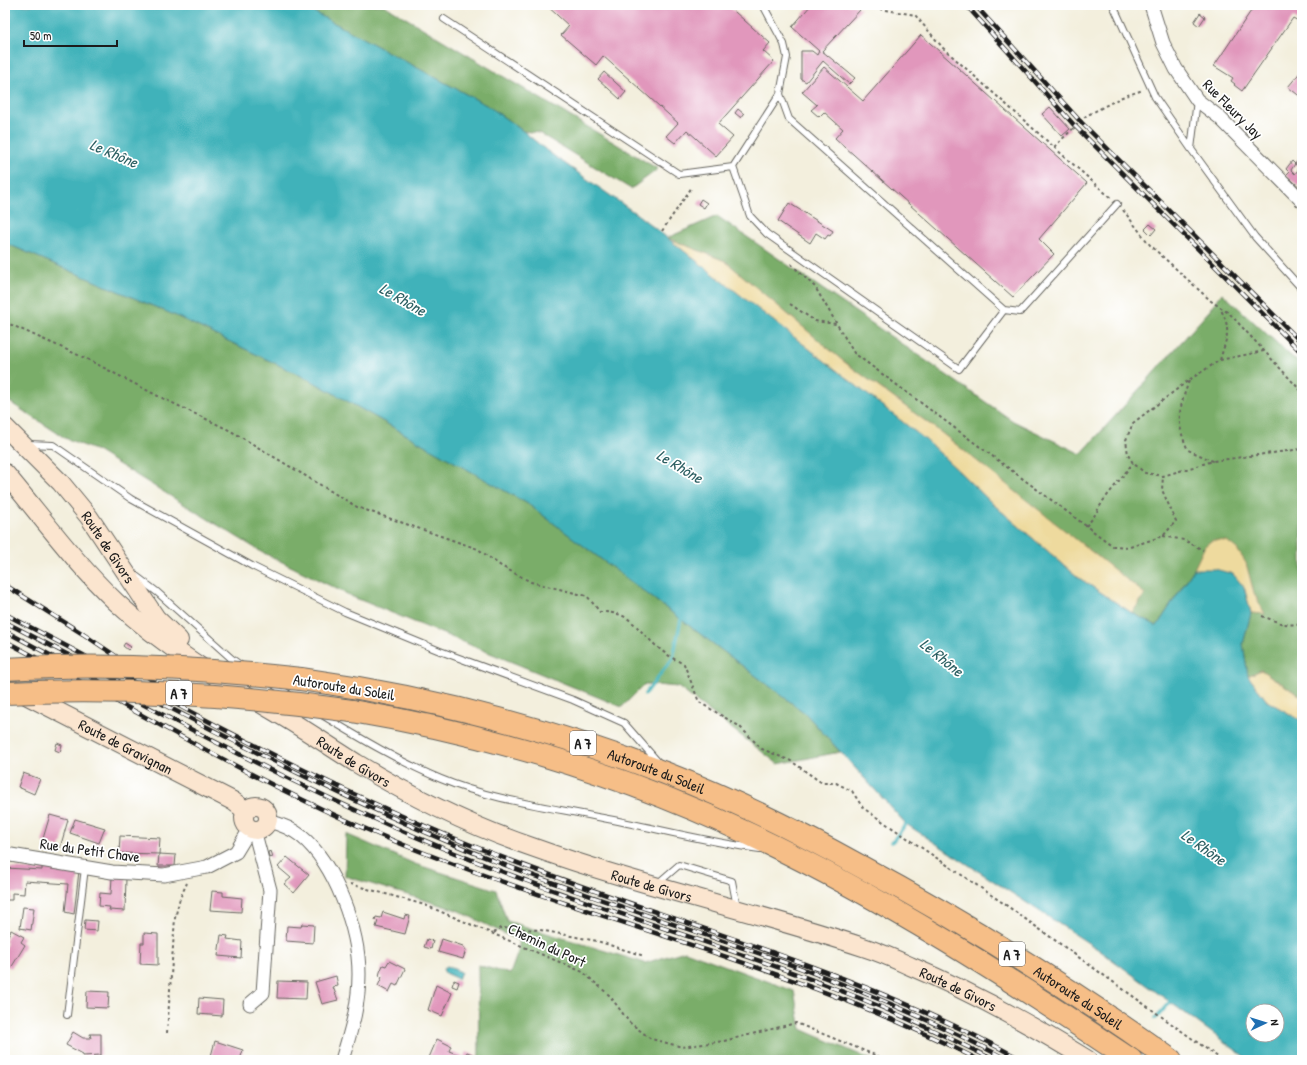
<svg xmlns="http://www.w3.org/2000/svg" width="1307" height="1065" font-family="'Patrick Hand',sans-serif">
<rect width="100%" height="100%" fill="#fff"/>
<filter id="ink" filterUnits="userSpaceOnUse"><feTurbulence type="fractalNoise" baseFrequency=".025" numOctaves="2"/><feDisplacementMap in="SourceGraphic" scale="8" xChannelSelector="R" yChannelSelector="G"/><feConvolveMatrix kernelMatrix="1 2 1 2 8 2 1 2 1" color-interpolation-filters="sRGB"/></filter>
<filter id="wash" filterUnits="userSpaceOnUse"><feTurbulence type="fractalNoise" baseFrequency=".012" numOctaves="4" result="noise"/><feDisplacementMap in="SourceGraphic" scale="16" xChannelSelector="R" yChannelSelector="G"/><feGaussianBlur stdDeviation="0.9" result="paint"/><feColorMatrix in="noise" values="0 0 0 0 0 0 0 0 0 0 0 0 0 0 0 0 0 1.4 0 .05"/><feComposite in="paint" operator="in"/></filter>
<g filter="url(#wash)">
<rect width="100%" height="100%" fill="#f3efdd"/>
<!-- forest -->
<path fill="#7aad69" stroke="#4b6442" d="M301 5H384L658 169 631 189 539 133 523 131 488 106Z
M717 216 1013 421 1081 454 1210 310 1222 293 1302 366V697L1261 670 1248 676 1243 644 1251 613 1194 569 1157 626 1132 613 1144 594 939 431 843 361 725 261 667 238Z
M5 243 174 315 312 381 528 504 805 713 840 752 778 764 678 687 645 684 622 707 353 597 260 551 97 451 65 438 5 399Z
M346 834 415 864 496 890 507 921 645 963 685 951 794 991 801 1029 872 1060H477L479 1054 478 965 510 974 519 949V941L457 910 345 876Z"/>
<!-- sand -->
<path fill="#eeda9e" stroke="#857b5d" d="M667 238 725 261 843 361 939 431 1145 594 1132 613 1079 578 994 505 927 441Z
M1212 540 1227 541 1237 549 1246 563 1254 593 1265 614 1251 613 1244 587 1194 569 1205 546Z
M1261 670 1302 697V721L1267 701 1248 676Z"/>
<!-- water -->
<path fill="#41b2ba" stroke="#2e676b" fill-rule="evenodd" d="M5 5H301L488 106 523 131 550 153 638 215 927 441 994 505 1079 578 1132 613 1157 626 1194 569H1215L1233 574 1244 587 1251 613 1243 644 1248 676 1267 701 1302 721V1060H1249L1099 950 906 824 805 713 528 504 312 381 174 315 5 243ZM1253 1011H1277V1035H1253Z
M447 966 461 972 458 979 445 973 443 969Z"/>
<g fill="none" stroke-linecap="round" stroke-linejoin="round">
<!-- stream -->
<path stroke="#41b2ba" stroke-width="3.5" d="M645 694 673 658 681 619
M892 842 906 824
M1156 1018 1170 1002"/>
</g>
<g id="blocks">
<!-- building -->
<path fill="#e197bc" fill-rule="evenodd" d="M546 5H727L770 43 763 51 774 61 718 124 733 137 716 156 687 130 675 143 666 136 678 123 603 56 596 65 561 35 569 26Z
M811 5H854L861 9 822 51 855 78 849 84 823 61 806 82 801 79V51H812L817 55 819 51 792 27Z
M1255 5H1302V23L1293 18 1242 91 1234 85 1235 84 1231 81 1233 78 1214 66Z
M1200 13 1205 17 1199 26 1194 22Z
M921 35 1087 183 1039 239 1054 254 1013 297 835 138 843 129 824 112 819 117 811 110 817 105 802 92 824 67 863 101Z
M1302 70V98L1288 87Z
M604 72 626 92 620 99 598 79Z
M1050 107 1070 129 1062 136 1042 114Z
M738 109 744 114 741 118 735 113Z
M1302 155V189L1286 175 1289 172 1286 169 1292 161 1295 164ZM1295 164 1300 167 1295 174 1291 170Z
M701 199 707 203 704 208 698 204Z
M789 203 833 231 830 236 828 235 825 239 816 233 810 243 778 221Z
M1150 224 1156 229 1151 235 1145 229Z
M125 643 131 647 128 650 123 646Z
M57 743 62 745 60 752 55 750Z
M23 773 40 779 34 794 18 787Z
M50 815 68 820 60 848 42 842Z
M75 819 105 828 99 843 70 833Z
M120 836 160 838 159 854 176 855 175 866H158L159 854 119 853Z
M271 851 273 857 269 858 268 852Z
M287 857 309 875 294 893 284 884 291 878 278 867Z
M42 863 79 871 74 914 65 912 68 884 25 881 24 894 12 893V900H5V868L42 870Z
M112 877 126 878 125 911 109 910 110 907 99 906 100 893 111 894Z
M212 891 223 892V896L242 898 241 912 210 910Z
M23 907 34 908 31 930 20 928Z
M383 912 404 919 405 915 410 916 405 934 376 927 378 921 375 920 376 917 381 918Z
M85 920 98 921 97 931 84 930Z
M302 924 314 925 313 943 286 941 287 926 301 927Z
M11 930 24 937 21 942 25 945 11 968 5 965V947L7 943 5 941Z
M144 933 158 934V965L140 964 141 943H144Z
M221 935 228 936 227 939 242 941 241 958 218 956Z
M427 939 433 941 431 949 424 947Z
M442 939 463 946 466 950 463 959 438 952Z
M389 961 405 969 397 986 393 984 389 992 378 986 382 977 379 976 380 972 383 965 386 966Z
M336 976 338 986 333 987 338 1000 322 1004 315 982Z
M454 980 459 982 457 988 452 986Z
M278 981 307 982 306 999 277 998Z
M436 985 452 993 442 1016 428 1010Z
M87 991 109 992 108 1008 86 1007Z
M199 998 223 1000 222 1016 198 1014Z
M73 1032 83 1038H91L90 1034H101V1055L83 1056V1054L66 1045Z
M437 1039 451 1046 449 1051 464 1057 467 1052 477 1056 476 1060H428Z
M215 1041 243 1050 240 1060H222L211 1056Z"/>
</g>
</g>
<g filter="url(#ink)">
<use href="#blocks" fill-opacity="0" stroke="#676660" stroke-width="1"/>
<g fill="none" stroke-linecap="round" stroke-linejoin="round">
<defs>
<path id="lane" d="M763 5 784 44 787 57 780 94 789 119 1004 310 1020 312 1117 204
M1113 5 1155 97 1191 149
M444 19 679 174 733 167 780 94
M1197 100 1191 149 1255 237 1302 289
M733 167 750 216 767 234 959 369 1004 310
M28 444 53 445 131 499 252 566 345 612 440 651 573 700 624 723 658 762
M136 576 157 592 232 659 242 666
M271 683 290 695
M322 715C360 738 400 762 441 779 491 800 550 807 603 818 655 828 707 842 760 849
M657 884 679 865 732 881 737 907
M67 1015 85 868"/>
<path id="street" d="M1151 5 1163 43 1176 69 1197 100 1219 117 1302 201
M268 821C280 824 291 828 301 836 335 864 359 930 359 974 359 1006 351 1030 342 1060
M5 854 112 872 164 875 207 867 236 852 250 829
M250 1004 263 993 270 890 254 830"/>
<g id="secondary">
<path id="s1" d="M5 427 61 483 89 517 156 618 179 640"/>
<path id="s2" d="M5 473C41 516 76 564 116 602 165 648 224 682 282 716 307 731 331 747 356 763 412 797 470 826 532 847 640 886 754 911 863 947 879 952 895 959 910 966 972 992 1030 1024 1088 1060"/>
<path id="s3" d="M20 692 233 801 245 810"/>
<circle cx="256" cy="818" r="12"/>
</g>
<g id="highway">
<path id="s4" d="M301 679C425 696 547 728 665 773 732 799 797 831 860 866 968 924 1071 989 1171 1060"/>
<path d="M352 711C489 734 625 775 751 835 884 898 1009 978 1131 1060"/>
</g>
</defs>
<!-- lane casing -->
<use href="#lane" stroke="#676660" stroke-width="8"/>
<!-- street casing -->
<use href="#street" stroke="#676660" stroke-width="15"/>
<!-- secondary casing -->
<use href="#secondary" stroke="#676660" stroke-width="20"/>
<!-- highway casing -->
<use href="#highway" stroke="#676660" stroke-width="24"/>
<!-- path -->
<path stroke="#676660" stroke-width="2" stroke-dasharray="3 3" stroke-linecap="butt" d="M869 5 874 8 915 15 943 48 1111 198
M1054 147 1086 116 1122 97 1143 90
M1123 210 1150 245 1211 301 1230 314 1302 392
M662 231 692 187
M791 264 815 287 854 353 1113 546 1130 547 1163 536 1176 521 1162 490 1163 476
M790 304 815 321 836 324
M5 322 87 359 158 396 231 431 357 507 478 549 501 566 531 582 587 596 600 612C628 612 631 622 649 639 658 649 671 658 684 664L699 702 739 726 762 749 791 761 822 783H836L852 791 863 808 1003 903 1222 1060
M1264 351 1220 360 1189 380 1133 423 1126 440 1128 455 1133 463 1145 473 1163 476 1213 461 1302 449
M1220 360C1226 339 1232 330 1221 310
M1189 381C1179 409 1175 422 1188 450L1213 461
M1086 526 1093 518 1103 501 1133 463
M1163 536 1184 540 1203 550
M1262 616 1283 624 1302 625
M350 884 425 905 583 972 610 996 629 1022 651 1039 682 1047 724 1041 796 1023 887 1060
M494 933 500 928 540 930 597 941 644 956
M167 1033 175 918 180 898 187 883"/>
<!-- lane -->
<use href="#lane" stroke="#fff" stroke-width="6"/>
<!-- street -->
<use href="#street" stroke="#fff" stroke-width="13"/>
<!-- secondary -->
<use href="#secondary" stroke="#fbe5cf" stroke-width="18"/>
<!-- highway -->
<use href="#highway" stroke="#f6be87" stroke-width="22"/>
<defs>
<path id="rail" d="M966 5 1074 125 1302 353
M975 5 1079 120 1302 343
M5 585 83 634 183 701
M5 614C162 695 317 785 481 849 663 921 850 966 1022 1060
M5 622C168 706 329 796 500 863 584 896 670 922 755 952 842 982 927 1017 1008 1060
M5 631C166 717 327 805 498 870 609 913 724 945 836 989 890 1009 942 1034 994 1060
M5 641C139 711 268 791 409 847 598 922 797 967 979 1060"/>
</defs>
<!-- rail casing -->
<use href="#rail" stroke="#1c1c1c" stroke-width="4.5"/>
<!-- rail -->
<use href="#rail" stroke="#fff" stroke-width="3" stroke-dasharray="9" stroke-linecap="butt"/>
<defs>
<path id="highway-bridge" d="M5 669C104 663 203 668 301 679
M5 693C123 688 235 694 352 711"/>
</defs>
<!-- highway-bridge casing -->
<use href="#highway-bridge" stroke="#676660" stroke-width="24" stroke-linecap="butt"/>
<!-- highway-bridge -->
<use href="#highway-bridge" stroke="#f6be87" stroke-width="22"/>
</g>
</g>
<g text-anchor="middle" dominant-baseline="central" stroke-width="3.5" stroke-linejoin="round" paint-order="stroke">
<!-- shield labels -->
<g fill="#fff" stroke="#606060" stroke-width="1">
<rect x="166" y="681" width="26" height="24" rx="3"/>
<rect x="570" y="731" width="26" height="24" rx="3"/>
<rect x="999" y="942" width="26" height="24" rx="3"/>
</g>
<g font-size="14" font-weight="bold" fill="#1c1c1c">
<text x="179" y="693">A 7</text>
<text x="583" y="743">A 7</text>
<text x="1012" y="954">A 7</text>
</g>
<!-- street labels -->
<g font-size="15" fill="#1c1c1c" stroke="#fff">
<text transform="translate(1233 109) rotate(45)">Rue Fleury Jay</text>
<text stroke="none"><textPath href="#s1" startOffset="159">Route de Givors</textPath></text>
<text transform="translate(344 687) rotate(9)">Autoroute du Soleil</text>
<text stroke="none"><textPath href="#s3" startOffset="119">Route de Gravignan</textPath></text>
<text stroke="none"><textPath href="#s2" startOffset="457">Route de Givors</textPath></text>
<text stroke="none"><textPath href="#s4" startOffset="368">Autoroute du Soleil</textPath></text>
<text transform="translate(90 850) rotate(8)">Rue du Petit Chave</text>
<text stroke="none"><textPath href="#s2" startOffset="781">Route de Givors</textPath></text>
<text transform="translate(547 945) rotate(25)">Chemin du Port</text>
<text stroke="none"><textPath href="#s2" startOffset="1105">Route de Givors</textPath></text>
<text stroke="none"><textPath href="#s4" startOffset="848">Autoroute du Soleil</textPath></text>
</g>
<!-- water labels -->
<g font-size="16" font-style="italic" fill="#2d6063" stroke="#fff">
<text transform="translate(114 153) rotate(23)">Le Rhône</text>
<text transform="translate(403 299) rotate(30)">Le Rhône</text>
<text transform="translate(680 466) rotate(31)">Le Rhône</text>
<text transform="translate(942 657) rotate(39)">Le Rhône</text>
<text transform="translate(1204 847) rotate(35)">Le Rhône</text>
</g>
</g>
<!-- margin -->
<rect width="1307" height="1065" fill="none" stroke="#fff" stroke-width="20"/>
<!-- north arrow -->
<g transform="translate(1265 1023) rotate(86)"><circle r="19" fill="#ffffff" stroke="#a4a4a4"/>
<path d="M0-3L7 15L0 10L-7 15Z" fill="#1f6fb2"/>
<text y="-6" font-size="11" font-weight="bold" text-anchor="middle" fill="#1c1c1c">N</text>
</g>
<!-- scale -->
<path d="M24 40v6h93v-6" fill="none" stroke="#1c1c1c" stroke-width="2"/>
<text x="30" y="40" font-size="12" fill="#1c1c1c" stroke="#ffffff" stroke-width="3" paint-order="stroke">50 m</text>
</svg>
